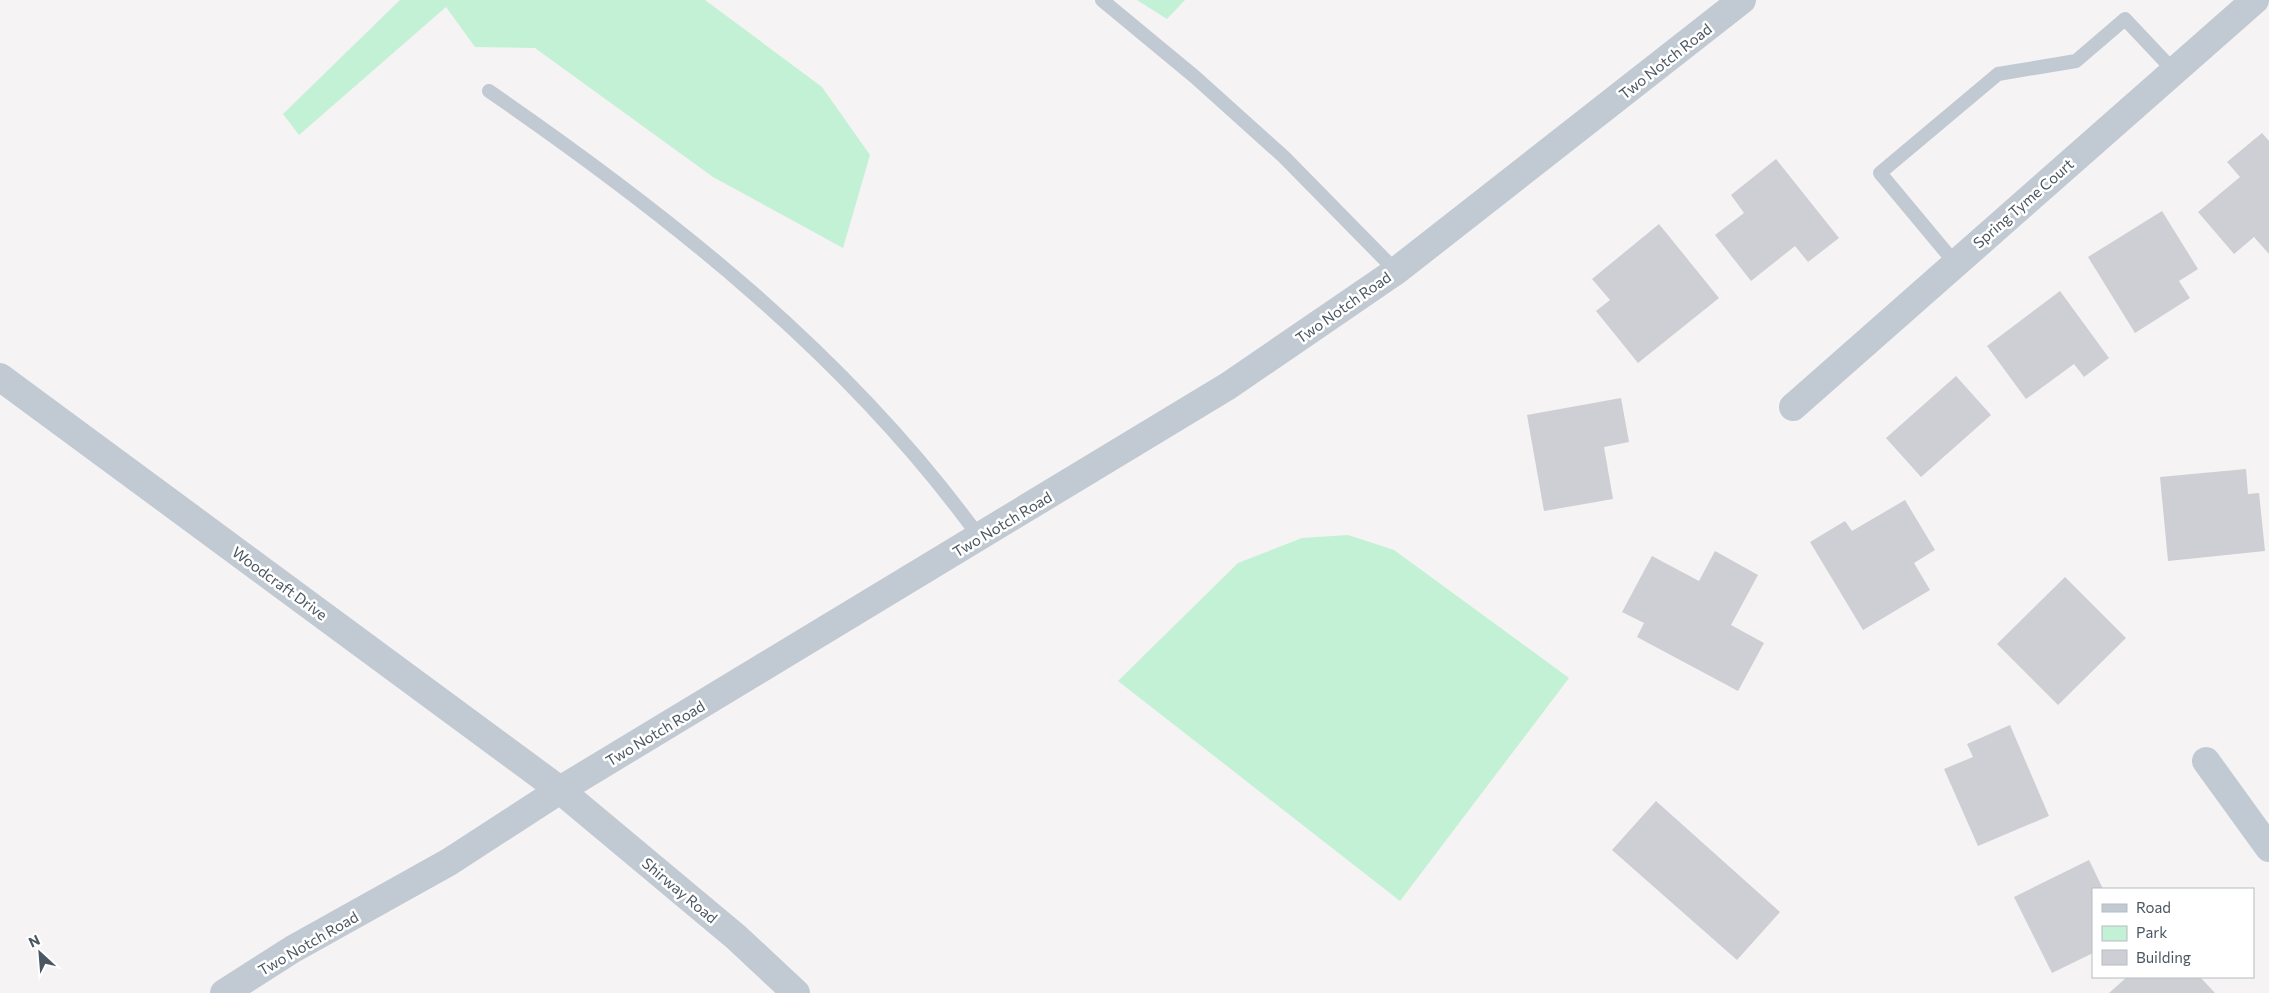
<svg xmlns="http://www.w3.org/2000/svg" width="2269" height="993" font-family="Commissioner,sans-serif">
<rect width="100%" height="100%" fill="#f5f3f3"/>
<!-- green -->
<path fill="#c3f1d5" d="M400 0H705L822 87 870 155 843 248 713 177 535 48 475 47 446 7 299 135 283 114Z
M1137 0H1185L1167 19Z
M1348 535 1394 550 1569 678 1400 901 1118 681 1238 563 1302 538Z"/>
<!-- building -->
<path fill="#cdcfd5" d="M2262 133 2269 141V254L2254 237 2234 254 2198 212 2240 177 2227 162Z
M1776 159 1839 238 1808 262 1795 246 1751 281 1715 235 1744 213 1731 195Z
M2162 211 2198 269 2179 281 2190 298 2135 333 2088 257Z
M1659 224 1719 298 1638 363 1596 311 1610 300 1592 279Z
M2060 291 2109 358 2084 377 2074 364 2026 399 1987 346Z
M1956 376 1991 415 1921 477 1886 438Z
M1621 398 1629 442 1604 447 1613 499 1544 511 1527 415Z
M2246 469 2248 494 2259 493 2265 551 2168 561 2160 477Z
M1905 500 1935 550 1914 563 1930 590 1863 630 1810 542 1845 521 1852 531Z
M1715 551 1758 575 1731 625 1764 643 1738 691 1637 637 1644 623 1622 612 1652 556 1699 581Z
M2065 577 2126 638 2058 705 1997 644Z
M2010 725 2049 816 1978 846 1944 769 1973 757 1967 744Z
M1656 801 1780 912 1737 960 1612 850Z
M2089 860 2103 889H2093V953L2052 973 2014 897Z
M2127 977H2200L2215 993H2109Z"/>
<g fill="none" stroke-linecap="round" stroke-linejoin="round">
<!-- service -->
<path stroke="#c1cad2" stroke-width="14" d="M1102 0 1195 77 1284 157 1396 271
M489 91C672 217 849 357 980 538
M1955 263 1880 173 1998 74 2076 61 2125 19 2174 71"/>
<!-- minor -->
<path stroke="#c1cad2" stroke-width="28" d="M0 377 560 790
M1793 407 2255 0
M2206 761 2269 848"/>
<!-- tertiary -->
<path stroke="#c1cad2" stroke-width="28" d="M560 790 736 937 796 993
M224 993 293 949 449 862 560 790 1228 386 1396 271 1742 0"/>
</g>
<g text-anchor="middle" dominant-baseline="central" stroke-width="5" stroke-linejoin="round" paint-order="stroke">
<!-- street labels -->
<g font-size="15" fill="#4a5661" stroke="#fff">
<text transform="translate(1665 61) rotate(-38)">Two Notch Road</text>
<text transform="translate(2023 203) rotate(-41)">Spring Tyme Court</text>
<text transform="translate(1343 307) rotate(-35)">Two Notch Road</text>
<text transform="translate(1002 524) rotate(-31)">Two Notch Road</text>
<text transform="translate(280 583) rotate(36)">Woodcraft Drive</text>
<text transform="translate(655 733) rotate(-31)">Two Notch Road</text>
<text transform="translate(680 890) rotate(40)">Shirway Road</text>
<text transform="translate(308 943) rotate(-30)">Two Notch Road</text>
</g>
</g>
<!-- legend -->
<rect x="2092" y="888" width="162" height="90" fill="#ffffff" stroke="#b7bbc0"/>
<rect x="2102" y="904" width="25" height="8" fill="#c1cad2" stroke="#b7bbc0"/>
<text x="2136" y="913" font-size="15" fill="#4a5661">Road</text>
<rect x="2102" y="926" width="25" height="15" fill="#c3f1d5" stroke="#b7bbc0"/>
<text x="2136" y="938" font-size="15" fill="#4a5661">Park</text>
<rect x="2102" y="950" width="25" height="15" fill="#cdcfd5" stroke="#b7bbc0"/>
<text x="2136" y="963" font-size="15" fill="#4a5661">Building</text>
<!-- north arrow -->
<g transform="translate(40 953) rotate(334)" stroke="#ffffff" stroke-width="4" paint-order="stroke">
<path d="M0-4L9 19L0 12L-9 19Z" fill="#4a5661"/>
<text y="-8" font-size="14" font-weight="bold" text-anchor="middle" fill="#4a5661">N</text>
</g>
</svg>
